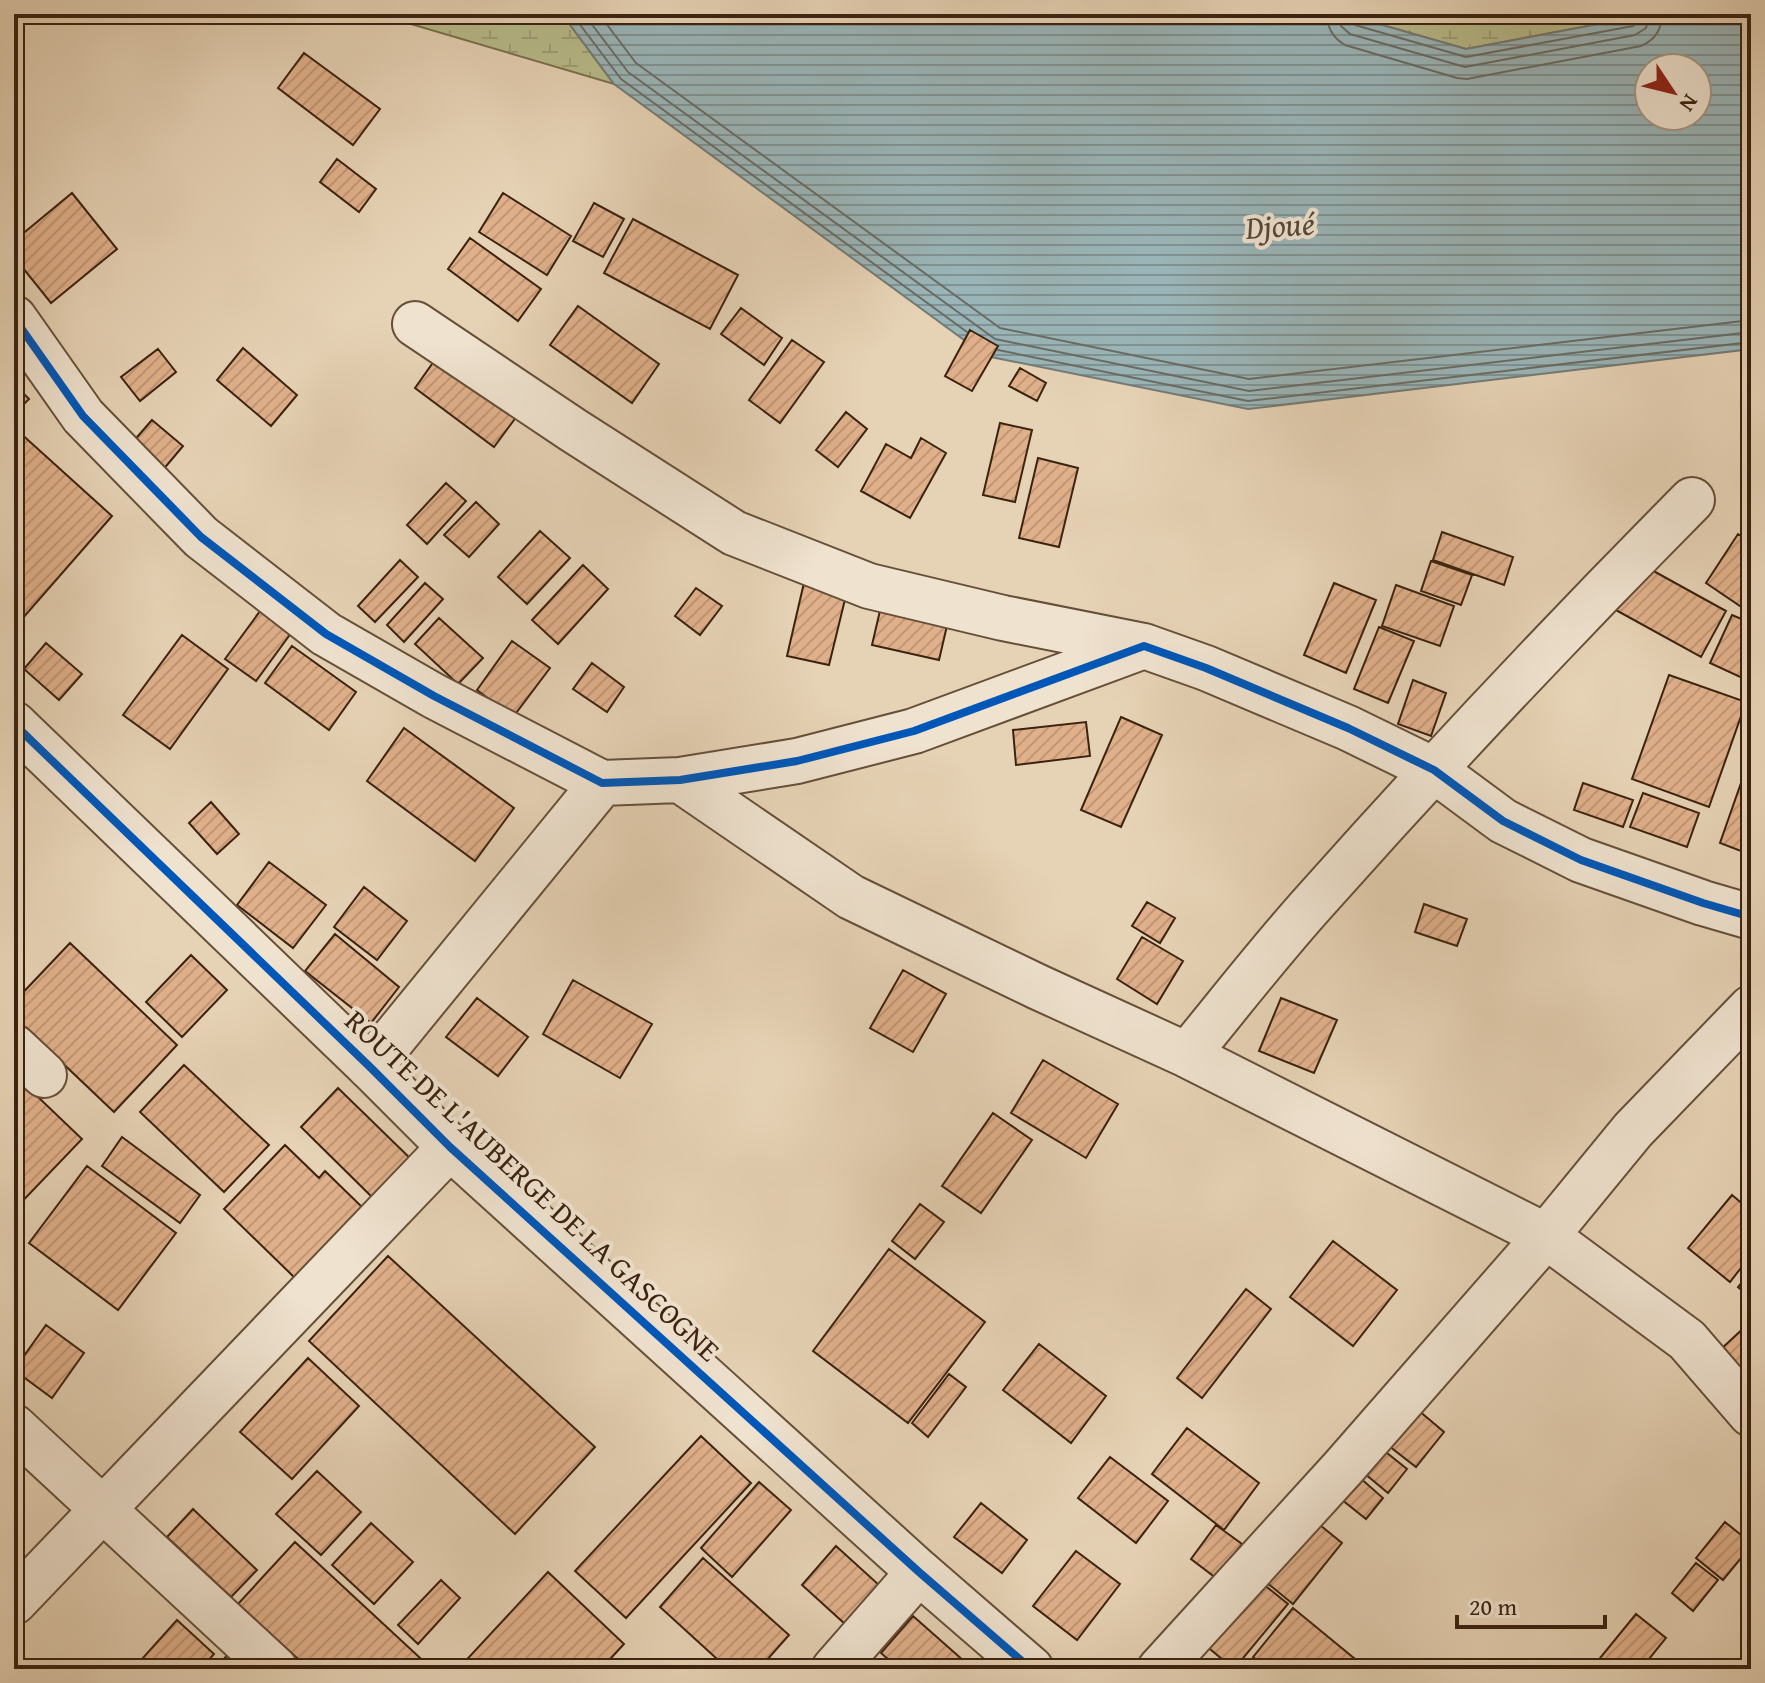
<svg xmlns="http://www.w3.org/2000/svg" width="1765" height="1683" font-family="'Gentium Book Plus',serif">
<defs>
<pattern id="wetland-marsh" width="20" height="14" patternUnits="userSpaceOnUse" patternTransform="scale(2)"><rect width="20" height="14" fill="#b8bb8b"/><path d="M1 5h8M5 5V1M11 12h8M15 12V8" fill="none" stroke="#9fa077"/></pattern>
<pattern id="water-rules" width="6" height="5" patternUnits="userSpaceOnUse" patternTransform="scale(2)"><rect width="6" height="5" fill="#9ab5b8"/><path d="M0 2.5h6" fill="none" stroke="#7f9394"/></pattern>
<pattern id="building-hatch" width="6" height="6" patternUnits="userSpaceOnUse" patternTransform="scale(2)"><rect width="6" height="6" fill="#e0b08a"/><path d="M-1 1l2-2M0 6l6-6M5 7l2-2" fill="none" stroke="#c19776"/></pattern>
</defs>
<rect width="100%" height="100%" fill="#e6d2b5"/>
<filter id="stains"><feTurbulence type="fractalNoise" baseFrequency=".0025" numOctaves="4"/><feColorMatrix values="0 0 0 0 .2 0 0 0 0 .09 0 0 0 0 .02 0 0 0 .5 -.17"/></filter>
<radialGradient id="worn" r=".72"><stop offset=".6" stop-color="#630" stop-opacity="0"/><stop offset="1" stop-color="#630" stop-opacity=".3"/></radialGradient>
<!-- wetland -->
<path fill="url(#wetland-marsh)" stroke="#7a6f4e" stroke-width="2" d="M377 14H562L614 84Z
M1344 14H1652L1466 49Z"/>
<!-- water -->
<path fill="url(#water-rules)" stroke="#747b75" stroke-width="2" fill-rule="evenodd" d="M562 14H1344L1466 49 1652 14H1751V349L1248 409 986 356 614 84ZM1649 68H1697V116H1649Z"/>
<g fill="none" stroke-linecap="round" stroke-linejoin="round">
<!-- shore -->
<path stroke="#6a6c64" stroke-width="2" d="M572 14 621 79 967 332
M584 14 628 72 995 339 1249 391 1751 332
M599 14 636 63 1000 328 1249 379 1751 320
M1327 14C1327 28 1333 38 1345 45L1457 78 1467 79 1641 46C1655 40 1662 29 1662 14
M1339 14 1341 26 1350 34 1465 67 1635 35 1646 28 1650 14
M1349 14 1350 21 1355 25 1466 57 1633 26 1639 21 1640 14
M998 350 1248 401 1751 342"/>
</g>
<!-- building -->
<path fill="url(#building-hatch)" stroke="#3b2310" stroke-width="2" d="M304 53 380 109 353 145 278 88Z
M337 159 376 189 359 212 320 182Z
M72 193 117 249 51 303 14 257V241Z
M503 193 571 236 547 275 479 232Z
M594 203 624 219 603 257 573 241Z
M633 219 738 275 710 329 604 273Z
M470 238 541 289 518 321 448 269Z
M578 306 659 364 632 403 550 345Z
M741 308 782 338 764 365 721 334Z
M970 330 998 346 972 391 945 376Z
M792 340 824 362 780 423 749 400Z
M243 348 297 395 271 426 217 380Z
M158 349 176 372 140 401 121 377Z
M437 357 517 416 494 447 415 388Z
M1020 368 1046 383 1037 401 1009 386Z
M14 384 29 399 14 414Z
M846 412 867 429 838 467 816 450Z
M152 420 183 446 162 471 131 444Z
M1000 423 1032 430 1015 502 983 495Z
M18 431 112 516 15 627 14 435Z
M921 438 946 453 910 518 861 491 886 444 911 458Z
M1038 458 1078 468 1059 547 1019 538Z
M446 483 466 501 427 544 407 525Z
M476 502 499 524 469 557 444 535Z
M540 531 570 558 527 604 498 577Z
M1442 532 1513 557 1504 585 1433 560Z
M1738 534 1751 542V596L1743 608 1706 583Z
M400 560 418 577 375 622 358 606Z
M1431 561 1472 575 1461 605 1421 591Z
M1639 563 1726 611 1701 657 1614 609Z
M583 565 608 589 558 644 532 620Z
M806 574 849 583 829 665 787 656Z
M425 583 443 599 404 642 387 625Z
M1334 583 1376 600 1346 673 1304 655Z
M1396 585 1454 606 1440 646 1382 626Z
M696 588 722 606 700 635 675 616Z
M882 602 949 617 939 660 872 645Z
M263 607 294 629 256 681 225 659Z
M1732 615 1751 623V682L1710 663Z
M439 618 483 658 458 684 415 644Z
M1379 627 1414 641 1388 703 1354 689Z
M182 635 228 669 170 749 123 715Z
M512 641 550 668 513 717 477 690Z
M46 643 82 674 59 700 24 669Z
M292 646 356 692 329 730 265 683Z
M592 663 624 687 607 712 573 689Z
M1669 675 1746 702 1709 807 1632 779Z
M1413 680 1446 693 1431 736 1398 724Z
M1121 717 1162 735 1121 827 1081 810Z
M1086 722 1090 756 1016 765 1013 730Z
M404 728 514 808 475 861 367 781Z
M1583 783 1633 800 1623 827 1574 810Z
M1741 783 1751 786V839L1746 853 1720 843Z
M1643 793 1699 813 1687 847 1630 827Z
M211 802 239 834 217 854 189 823Z
M269 862 326 905 293 948 237 905Z
M364 887 407 921 377 960 334 927Z
M1147 902 1175 918 1160 943 1132 926Z
M1424 904 1467 919 1457 946 1415 932Z
M335 934 399 987 371 1023 305 971Z
M1142 937 1183 961 1157 1004 1117 979Z
M70 943 177 1045 114 1112 14 1017V1002Z
M191 955 227 990 182 1037 146 1002Z
M903 970 946 994 913 1052 870 1028Z
M573 980 652 1024 620 1078 543 1034Z
M477 998 528 1037 498 1076 446 1037Z
M1281 998 1337 1020 1314 1073 1259 1051Z
M1043 1060 1118 1104 1086 1158 1011 1113Z
M184 1065 269 1145 224 1192 140 1112Z
M14 1074 82 1139 14 1210Z
M338 1088 414 1162 376 1201 301 1127Z
M993 1113 1032 1140 981 1213 942 1186Z
M122 1137 200 1195 180 1223 102 1166Z
M285 1145 319 1178 325 1171 363 1208 296 1279 224 1209Z
M87 1166 176 1233 118 1310 29 1243Z
M1732 1195 1751 1211V1255L1730 1282 1688 1248Z
M920 1204 944 1222 915 1259 892 1241Z
M1333 1241 1397 1290 1353 1346 1290 1297Z
M889 1249 985 1322 908 1423 813 1351Z
M388 1256 595 1447 515 1534 309 1341Z
M1751 1271V1298L1738 1287Z
M1246 1289 1271 1309 1202 1398 1177 1378Z
M1748 1324 1751 1328V1381L1721 1349Z
M46 1325 84 1353 52 1398 14 1370Z
M1039 1344 1106 1396 1071 1443 1003 1390Z
M308 1358 359 1406 292 1479 240 1432Z
M949 1374 966 1387 928 1437 912 1423Z
M1418 1410 1444 1432 1416 1467 1389 1446Z
M1187 1428 1259 1483 1224 1530 1152 1474Z
M701 1436 751 1483 626 1618 575 1571Z
M1382 1449 1407 1469 1388 1493 1364 1473Z
M1110 1457 1168 1501 1136 1543 1078 1498Z
M317 1471 361 1512 321 1555 276 1514Z
M1359 1477 1383 1498 1366 1519 1341 1499Z
M759 1482 791 1510 732 1577 701 1548Z
M981 1503 1027 1540 1002 1573 954 1537Z
M193 1509 257 1570 231 1597 167 1537Z
M1315 1521 1342 1543 1293 1604 1266 1582Z
M1725 1522 1751 1543V1546L1723 1580 1696 1558Z
M371 1523 413 1562 374 1604 332 1565Z
M1216 1525 1242 1544 1216 1578 1191 1559Z
M295 1542 432 1669H309L238 1604Z
M836 1546 879 1585 845 1624 802 1585Z
M1076 1551 1120 1584 1077 1640 1033 1606Z
M703 1558 789 1635 759 1669H728L660 1607Z
M1696 1563 1718 1580 1693 1611 1672 1593Z
M548 1572 624 1644 601 1669H458Z
M1257 1579 1288 1604 1234 1669 1204 1644Z
M441 1580 460 1598 418 1644 398 1625Z
M1293 1608 1355 1659 1347 1669H1268L1253 1657Z
M1636 1614 1666 1638 1641 1669H1614L1600 1658Z
M913 1616 973 1669H899L881 1653Z
M177 1620 214 1654 201 1669H133Z
M231 1651 251 1669H215Z"/>
<g fill="none" stroke-linecap="round" stroke-linejoin="round">
<defs>
<path id="minor" d="M14 318 83 416 201 537 326 634 434 696 602 783 680 780 797 761 914 731 1144 646 1206 668 1348 728 1434 770 1503 821 1581 860 1703 903 1751 917
M415 324 573 430 734 533 869 586 1003 618 1144 646
M680 780 851 897 1038 987 1187 1055 1546 1236 1687 1340 1751 1414
M14 1047 44 1075
M1187 1055C1229 1004 1270 951 1315 901 1437 764 1563 630 1692 500
M370 1067 602 783
M14 1427 275 1669
M14 1602 450 1147
M834 1669 919 1572
M1160 1669 1343 1468 1546 1236 1633 1130 1751 1008"/>
<path id="tertiary" d="M14 724 370 1067 450 1147 919 1572 1031 1669"/>
</defs>
<!-- minor casing -->
<use href="#minor" stroke="#664f39" stroke-width="48"/>
<!-- tertiary casing -->
<use href="#tertiary" stroke="#664f39" stroke-width="48"/>
<!-- minor -->
<use href="#minor" stroke="#efe2cf" stroke-width="44"/>
<!-- tertiary -->
<use href="#tertiary" stroke="#efe2cf" stroke-width="44"/>
<defs>
<path id="cycleway" d="M14 318 83 416 201 537 326 634 434 696 602 783 680 780 797 761 914 731 1144 646 1206 668 1348 728 1434 770 1503 821 1581 860 1703 903 1751 917
M14 724 370 1067 450 1147 919 1572 1031 1669"/>
</defs>
<!-- cycleway casing -->
<use href="#cycleway" stroke="#efe2cf" stroke-width="13"/>
<!-- cycleway -->
<use href="#cycleway" stroke="#0057b8" stroke-width="8"/>
</g>
<g text-anchor="middle" dominant-baseline="central" stroke-width="8" stroke-linejoin="round" paint-order="stroke">
<!-- street labels -->
<g font-size="30" fill="#3b2310" stroke="#efe2cf">
<text transform="translate(533 1185) rotate(43)">ROUTE DE L'AUBERGE DE LA GASCOGNE</text>
</g>
<!-- water labels -->
<g font-size="32" font-style="italic" fill="#53483a" stroke="#efe2cf">
<text transform="translate(1280 225) rotate(-4)">Djoué</text>
</g>
</g>
<!-- margin -->
<rect width="1765" height="1683" fill="none" stroke="#e6d2b5" stroke-width="48"/>
<rect x="16" y="16" width="1733" height="1651" fill="none" stroke="#3b2310" stroke-width="4"/>
<rect x="24" y="24" width="1717" height="1635" fill="none" stroke="#3b2310" stroke-width="2"/>
<!-- north arrow -->
<g transform="translate(1673 92) rotate(125)"><circle r="38" fill="#efe2cf" stroke="#a79683" stroke-width="2"/>
<path d="M0-6L14 30L0 20L-14 30Z" fill="#8f2418"/>
<text y="-12" font-size="22" font-weight="bold" text-anchor="middle" fill="#3b2310">N</text>
</g>
<!-- scale -->
<path d="M1457 1615v12h148v-12" fill="none" stroke="#3b2310" stroke-width="4"/>
<text x="1469" y="1615" font-size="24" fill="#3b2310" stroke="#efe2cf" stroke-width="6" paint-order="stroke">20 m</text>
<rect width="100%" height="100%" filter="url(#stains)"/>
<rect width="100%" height="100%" fill="url(#worn)"/>
</svg>
